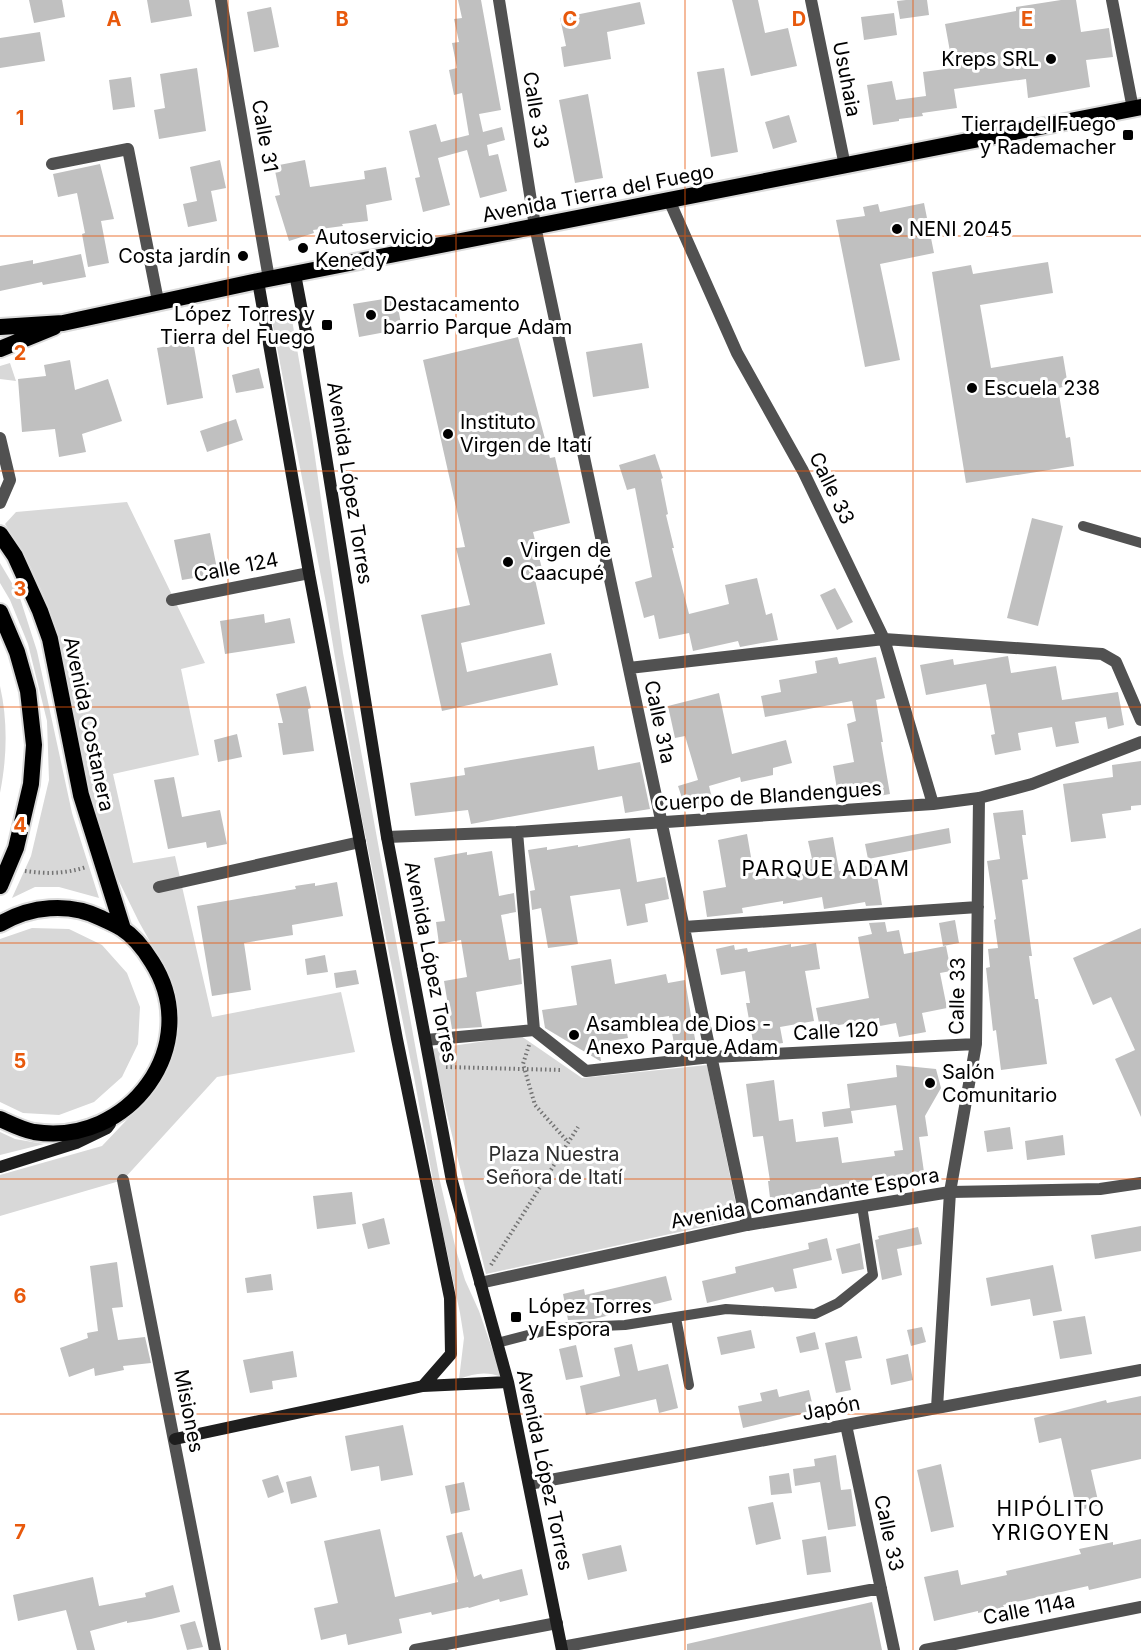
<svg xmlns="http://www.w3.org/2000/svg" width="1141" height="1650" font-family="Inter,sans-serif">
<rect width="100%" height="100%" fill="#fff"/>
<!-- green -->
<path fill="#d8d8d8" d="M284 310 292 320 311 429 343 653 440 1181 456 1250 465 1280 479 1311 502 1377C486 1371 475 1373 459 1379L464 1338 460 1313 440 1219 414 1077 360 809 326 603 271 316 278 311Z
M10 363 16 381 0 379V366Z
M127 502 205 663 181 669 199 755 113 774 133 863 175 856 212 1017 341 992 355 1052 217 1077 123 1180 0 1216V1175L102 1146 157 1088 171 1049 173 1000 157 954 139 922 108 859 81 776 59 648 44 596 25 555 5 524 16 512Z
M0 563 19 595 37 651 72 813 99 898 59 887H35L12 898 31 856 49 780 47 721 28 644 10 600 0 583Z
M0 686C8 721 7 758 0 793Z
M32 928 69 929 102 945 127 973 140 1007 138 1044 122 1077 94 1102 59 1115 23 1113 0 1102V939Z
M521 1036 582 1078 707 1065 739 1219 486 1274 431 1049Z
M0 1132 15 1139 44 1144 0 1155Z"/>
<!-- building -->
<path fill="#c0c0c0" d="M29 0H62L65 17 34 23Z
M147 0H189L192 16 151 23Z
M458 0H481L501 110 479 114 483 132 502 127 505 140 487 145 489 156 498 154 507 191 480 198 467 150 438 158 450 205 423 212 415 178 420 177 409 131 436 124 441 142 469 135 462 93 454 95 449 70 457 68 452 43 459 42 454 19 462 18Z
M732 0H758L765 33 788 28 797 66 751 76Z
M906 0H927L929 15 900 19 897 1Z
M1061 0H1076L1081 32 1109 28 1113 57 1086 60 1090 87 1028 98 1026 79 954 89 957 108 922 113 923 116 899 119V121L873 125 867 85 892 81 896 100 926 96 923 72 953 68 945 24 1016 11V7Z
M640 2 645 24 607 32 611 59 564 67 561 47 566 46 560 18Z
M271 7 279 47 254 52 247 12Z
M894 13 897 35 864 40 861 17Z
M40 32 45 61 0 68V38Z
M197 68 206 131 159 139 154 110 165 108 160 74Z
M724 68 738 152 711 157 697 72Z
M131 77 135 107 113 110 109 80Z
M588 94 603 178 575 183 559 100Z
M789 115 797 142 773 149 765 122Z
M220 160 226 188 211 191 217 221 188 227 183 204 197 201 190 167Z
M305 160 310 187 365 179 364 171 386 167 392 200 366 205 368 221 342 224 343 226 313 230 314 233 289 241 275 196 280 195 274 166Z
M100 164 114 219 101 221 109 263 88 267 82 234 85 233 77 193 58 197 53 174Z
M924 203 934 253 880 264 900 360 865 367 836 220 865 216 863 207 878 204 880 212Z
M81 254 86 277 43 285 42 282 0 291V266L33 260V264Z
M1048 262 1053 293 980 305 991 368 1063 356 1068 386 1058 388 1066 438 1070 437 1074 466 966 483 932 272 971 265 973 274Z
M396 297 402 329 359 337 353 304Z
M518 337 550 458 555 457 570 523 533 532 543 573 534 575 545 624 461 643 467 672 551 653 558 685 442 711 421 615 470 605 456 548 465 547 423 360Z
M193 341 203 398 167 405 157 348Z
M642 343 649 388 593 397 586 352Z
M70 360 75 390 108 379 122 421 82 434 86 452 59 457 55 429 22 432 18 379 46 376 44 365Z
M259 368 264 388 236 393 232 375Z
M236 419 243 440 207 452 200 431Z
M655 454 663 478 661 479 668 514 666 515 674 548H672L689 614 729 604 725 585 757 578 766 615 772 613 778 640 740 647 738 641 693 651 689 633 659 639 654 615 644 618 635 582 652 577 635 488 627 490 619 465Z
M1032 518 1063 526 1038 626 1007 618Z
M210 533 218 574 182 580 174 540Z
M835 588 853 622 837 630 820 595Z
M264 614 265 623 290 618 295 643 225 654 220 621Z
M1008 656 1011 673 1056 666 1062 700 1118 692 1124 725 1108 729 1106 717 1075 722 1079 743 1056 747 1052 727 1018 733 1021 750 995 755 991 735 995 734 986 684 926 695 920 665 953 659 954 665Z
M837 657 839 664 876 657 885 698 876 700 883 742H881L890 794 857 800 854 785 837 789 833 766 854 762 847 724 856 721 852 701 765 717 761 696 781 692 779 680 817 673 815 661Z
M306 686 311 708 308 709 314 751 283 755 278 723H283L276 694Z
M719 693 732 754 786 740 792 763 773 768V775L741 782 740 777 709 786 713 802 686 810 678 786 698 780 685 736 675 738 668 706Z
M237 734 242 757 218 762 214 740Z
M594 746 598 770 640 762 650 809 625 813 622 796 471 824 468 810 415 816 410 783 465 775 464 768Z
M1141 761V805L1131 806V810L1102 814 1106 838 1071 842 1063 784 1113 777 1112 765Z
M174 777 182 817 220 810 227 844 207 848 206 842 168 849 154 780Z
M1023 810 1026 835H1022L1028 879 1022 880 1032 956H1029L1035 999H1038L1047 1064 1001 1070 996 1030 993 1031 986 968 990 967 988 949 998 948 994 920 996 919 987 861 1000 859 993 813Z
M949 828 951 843 868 859 865 844Z
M747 834 755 880 800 871 798 861 812 859 808 841 833 837 839 871 875 864 882 905 866 906 865 902 824 909 822 897 783 904V901L742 908 743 913 707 917 703 891 726 887 718 840Z
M630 838 637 882 665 877 669 899 645 904 648 922 627 926 620 889 570 896 578 944 548 948 541 908 532 910 530 891 535 890 528 850 547 847V850L578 845V847Z
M492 851 499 896 514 893 516 912 501 915 509 960 520 958 522 984 476 992 482 1027 452 1029 444 981 467 977 461 940 439 944 436 922 445 921 434 858 467 852V855Z
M337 882 343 916 292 925 293 935 244 943 251 990 212 996 197 906 296 889 295 886 315 883V886Z
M955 920 959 943 943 946 939 923Z
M885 922 887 932 899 930 904 954 946 946 951 971 940 973 947 1008 922 1013 926 1032 899 1037 896 1023 880 1026 879 1018 839 1025 840 1034 822 1038 816 1008 869 998 858 937 872 934 869 923Z
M1141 928V1117L1115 1059 1135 1050 1111 997 1093 1005 1073 958Z
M816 943 820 969 805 971 814 1021 780 1027 783 1043 754 1047 746 1003H750L745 971 721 975 716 949 734 945 735 950 747 948 748 952 791 944V947Z
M325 955 328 972 307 975 305 959Z
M611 959 615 984 666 974 668 983 685 980 696 1045 675 1049 669 1016 625 1023 628 1038 598 1043 601 1061H600L545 1028 542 1010 577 1005 571 966Z
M356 970 359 984 336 988 334 973Z
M896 1065 936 1069 941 1088 925 1116 928 1136 919 1137 924 1172 803 1191 804 1202 771 1206 768 1181H770L763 1136 753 1137 746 1084 774 1080 779 1121 793 1119 796 1142 838 1137 842 1163 895 1156 894 1151 903 1150 896 1105 851 1111 853 1123 824 1127 822 1112 850 1108 847 1084 897 1077Z
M1010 1127 1013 1149 987 1152 984 1131Z
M1063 1135 1065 1155 1027 1160 1025 1141Z
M352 1192 356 1224 317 1229 313 1196Z
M384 1218 390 1244 368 1249 362 1224Z
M1141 1226V1251L1095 1259 1091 1235Z
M918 1227 922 1244 897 1249 902 1275 882 1280 875 1240 879 1239 878 1236Z
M827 1238 832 1260 793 1269 797 1288 775 1292 773 1287 707 1303 702 1281 736 1273 735 1267 809 1249 808 1243Z
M860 1243 864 1269 842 1274 836 1249Z
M117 1262 123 1307 112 1308 118 1340 145 1337 151 1363 123 1366 124 1370 95 1376 94 1368 69 1377 60 1348 88 1338 87 1333 98 1331 90 1266Z
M1053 1265 1062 1311 1033 1316 1030 1299 991 1306 986 1278Z
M271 1274 273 1290 247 1293 245 1278Z
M666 1276 672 1300 594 1319 568 1320 563 1294 584 1289 585 1295Z
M1085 1316 1092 1354 1060 1359 1053 1321Z
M922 1327 926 1342 911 1346 907 1330Z
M751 1330 755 1348 721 1355 717 1337Z
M815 1332 819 1349 800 1353 796 1337Z
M857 1336 862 1358 845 1361 851 1390 836 1393 825 1343Z
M632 1344 638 1371 668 1364 678 1408 659 1413 656 1399 586 1415 580 1386 620 1376 614 1348Z
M576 1345 583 1377 566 1380 559 1349Z
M293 1351 297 1377 272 1381 273 1389 250 1393 243 1360Z
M908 1354 913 1380 891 1385 886 1359Z
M777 1389 779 1397 809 1390 814 1411 743 1428 738 1406 762 1401 760 1393Z
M1141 1396V1459L1091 1470 1099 1505 1077 1511 1061 1438 1039 1443 1034 1418 1106 1400 1107 1403Z
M403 1425 413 1475 381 1481 379 1466 351 1471 345 1436Z
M836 1455 841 1490 851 1489 856 1526 828 1530 820 1482 795 1486 793 1469 815 1466 814 1459Z
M941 1464 954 1527 931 1532 917 1470Z
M789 1473 792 1493 771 1495 769 1476Z
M278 1475 284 1492 268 1498 262 1480Z
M311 1476 317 1497 291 1504 286 1482Z
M464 1482 470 1510 451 1514 445 1486Z
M773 1502 781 1539 756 1545 748 1507Z
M380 1529 395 1597 458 1582 446 1536 462 1532 474 1577 481 1574 483 1579 522 1569 528 1595 500 1602 499 1599 469 1608 468 1607 432 1615 431 1612 399 1619 402 1633 348 1645 346 1634 321 1640 314 1608 338 1603 324 1541Z
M826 1536 831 1572 807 1575 802 1540Z
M1141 1539V1578L1089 1590 1088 1586 1003 1605 1004 1607 978 1613V1611L934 1621 924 1577 958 1570 961 1585 1007 1575 1006 1571 1081 1554 1079 1549 1113 1542V1545Z
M621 1545 627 1571 588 1580 582 1554Z
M93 1577 99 1606 146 1597 145 1593 173 1585 180 1612 151 1619 127 1623V1621L90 1631 95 1650H77L66 1610 18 1621 13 1595Z
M872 1602 882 1650H687V1644Z
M195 1621 203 1647 187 1650 180 1625Z"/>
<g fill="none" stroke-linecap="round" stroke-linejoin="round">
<defs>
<path id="trunk" d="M0 327 63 323 258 281 1141 107
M0 349 54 327
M0 534 15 556 40 611 50 639 81 795 123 929
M0 612 17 652 28 691 34 745 31 784 16 848 0 886
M0 924C30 906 69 902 101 918 107 921 115 924 121 928 134 936 144 949 152 962 205 1045 129 1147 34 1132 23 1130 11 1124 0 1119"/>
</defs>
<!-- trunk casing -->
<use href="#trunk" stroke="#dbdbdb" stroke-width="20"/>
<!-- path -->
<path stroke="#737373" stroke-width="4" stroke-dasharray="1.5 3" stroke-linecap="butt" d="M25 871C46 874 65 874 86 867
M529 1045 523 1064 535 1105 568 1142
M446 1067 561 1070
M491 1265 578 1127"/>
<!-- service -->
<path stroke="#515151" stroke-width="10" d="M1083 526 1141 543
M676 1318 689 1385
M497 1343 555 1328 625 1325 726 1309 815 1314 838 1303 873 1275 862 1206"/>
<!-- minor -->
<path stroke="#515151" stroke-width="12" d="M221 0 269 279
M499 0 535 226 747 1225
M811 0 845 166
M1112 0 1133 109
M52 164 128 149 158 301
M669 200 737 353 803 471 884 639 933 804
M0 438 10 480 0 503
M172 600 309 573
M629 668 884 639 1102 654 1116 662 1141 720
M517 832 534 1030
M387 837 517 832 933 804 979 798 1032 784 1141 742
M159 887 360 842
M684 927 978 907
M426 1040 534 1030 586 1071 711 1057 976 1044
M123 1180 215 1650
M937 1408 950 1192 976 1044 979 798
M846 1425 894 1650
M529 1484 1141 1370
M562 1647 881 1588
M415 1650 557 1623
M925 1650 1141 1607"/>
<!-- tertiary -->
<path stroke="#515151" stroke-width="12" d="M480 1283 747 1225 950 1192 1100 1189 1141 1183"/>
<!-- secondary -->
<path stroke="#1e1e1e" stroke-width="12" d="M295 274 306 332 387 837 452 1181 508 1382 562 1650
M258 281 309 573 397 1039 450 1298 451 1354 423 1386
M0 1167 76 1143 107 1128 110 1124
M175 1439 423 1386 508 1382"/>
<!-- trunk -->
<use href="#trunk" stroke="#000" stroke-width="16"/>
</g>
<!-- grid -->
<path fill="none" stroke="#e8590c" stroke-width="1.5" stroke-opacity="0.55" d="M228 0V1650M456 0V1650M685 0V1650M913 0V1650M0 236H1141M0 471H1141M0 707H1141M0 943H1141M0 1179H1141M0 1414H1141"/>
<!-- markers -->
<g fill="#000" stroke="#fff" stroke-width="2">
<circle cx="1051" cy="59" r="6"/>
<rect x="1122" y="129" width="12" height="12" rx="3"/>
<circle cx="897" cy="229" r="6"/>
<circle cx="303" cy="248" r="6"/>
<circle cx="243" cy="256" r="6"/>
<circle cx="371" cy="315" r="6"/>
<rect x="321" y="319" width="12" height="12" rx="3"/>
<circle cx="972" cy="388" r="6"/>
<circle cx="448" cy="434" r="6"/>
<circle cx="508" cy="562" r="6"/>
<circle cx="574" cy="1035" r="6"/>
<circle cx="930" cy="1083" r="6"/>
<rect x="510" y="1311" width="12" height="12" rx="3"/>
</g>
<g text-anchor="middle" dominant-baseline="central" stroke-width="6" stroke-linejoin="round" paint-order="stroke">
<!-- poi labels -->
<g font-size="20" fill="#000" stroke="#fff" text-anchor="start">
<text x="1039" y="59" text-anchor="end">Kreps SRL</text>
<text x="1116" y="124" text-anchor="end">Tierra del Fuego<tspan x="1116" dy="23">y Rademacher</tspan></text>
<text x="909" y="229">NENI 2045</text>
<text x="315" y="237">Autoservicio<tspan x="315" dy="23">Kenedy</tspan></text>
<text x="231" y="256" text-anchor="end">Costa jardín</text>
<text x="383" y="304">Destacamento<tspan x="383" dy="23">barrio Parque Adam</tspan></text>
<text x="315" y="314" text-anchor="end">López Torres y<tspan x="315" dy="23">Tierra del Fuego</tspan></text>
<text x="984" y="388">Escuela 238</text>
<text x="460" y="422">Instituto<tspan x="460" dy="23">Virgen de Itatí</tspan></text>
<text x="520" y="550">Virgen de<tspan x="520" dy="23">Caacupé</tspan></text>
<text x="586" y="1024">Asamblea de Dios -<tspan x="586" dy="23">Anexo Parque Adam</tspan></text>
<text x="942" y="1072">Salón<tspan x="942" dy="23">Comunitario</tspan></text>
<text x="528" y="1306">López Torres<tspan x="528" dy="23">y Espora</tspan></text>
</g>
<!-- street labels -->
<g font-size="20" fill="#000" stroke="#fff">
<text transform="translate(847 79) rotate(79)">Usuhaia</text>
<text transform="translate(536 110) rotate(81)">Calle 33</text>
<text transform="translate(265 136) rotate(80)">Calle 31</text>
<text transform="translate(598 193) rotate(-11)">Avenida Tierra del Fuego</text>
<text transform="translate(350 483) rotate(81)">Avenida López Torres</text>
<text transform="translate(832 488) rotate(64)">Calle 33</text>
<text transform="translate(236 567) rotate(-11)">Calle 124</text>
<text transform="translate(660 722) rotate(78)">Calle 31a</text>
<text transform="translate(89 724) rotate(78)">Avenida Costanera</text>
<text transform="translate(768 796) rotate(-4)">Cuerpo de Blandengues</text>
<text transform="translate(431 962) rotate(79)">Avenida López Torres</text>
<text transform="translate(957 996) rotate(-89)">Calle 33</text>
<text transform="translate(836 1031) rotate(-3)">Calle 120</text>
<text transform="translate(805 1198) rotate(-10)">Avenida Comandante Espora</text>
<text transform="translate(831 1408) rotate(-11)">Japón</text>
<text transform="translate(189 1411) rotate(79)">Misiones</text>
<text transform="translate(545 1470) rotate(78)">Avenida López Torres</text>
<text transform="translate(889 1533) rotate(78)">Calle 33</text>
<text transform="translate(1029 1609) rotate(-11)">Calle 114a</text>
</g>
<!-- park labels -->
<g font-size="20" fill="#2f2f2f" stroke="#fff">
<text x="554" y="1154">Plaza Nuestra<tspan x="554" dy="23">Señora de Itatí</tspan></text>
</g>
<!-- neighbourhood labels -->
<g font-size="21" letter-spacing="1.5" fill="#000" stroke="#fff">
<text x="826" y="868">PARQUE ADAM</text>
<text x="1051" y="1508">HIPÓLITO<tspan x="1051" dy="24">YRIGOYEN</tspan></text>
</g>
</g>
<g font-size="20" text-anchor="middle" font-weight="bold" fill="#e8590c" stroke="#fff" stroke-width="6" stroke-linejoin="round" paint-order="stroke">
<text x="114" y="26">A</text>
<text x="342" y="26">B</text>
<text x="570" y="26">C</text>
<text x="799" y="26">D</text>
<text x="1027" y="26">E</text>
<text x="20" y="125">1</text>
<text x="20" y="360">2</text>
<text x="20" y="596">3</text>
<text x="20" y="832">4</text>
<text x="20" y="1068">5</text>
<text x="20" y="1303">6</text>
<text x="20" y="1539">7</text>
</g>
</svg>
